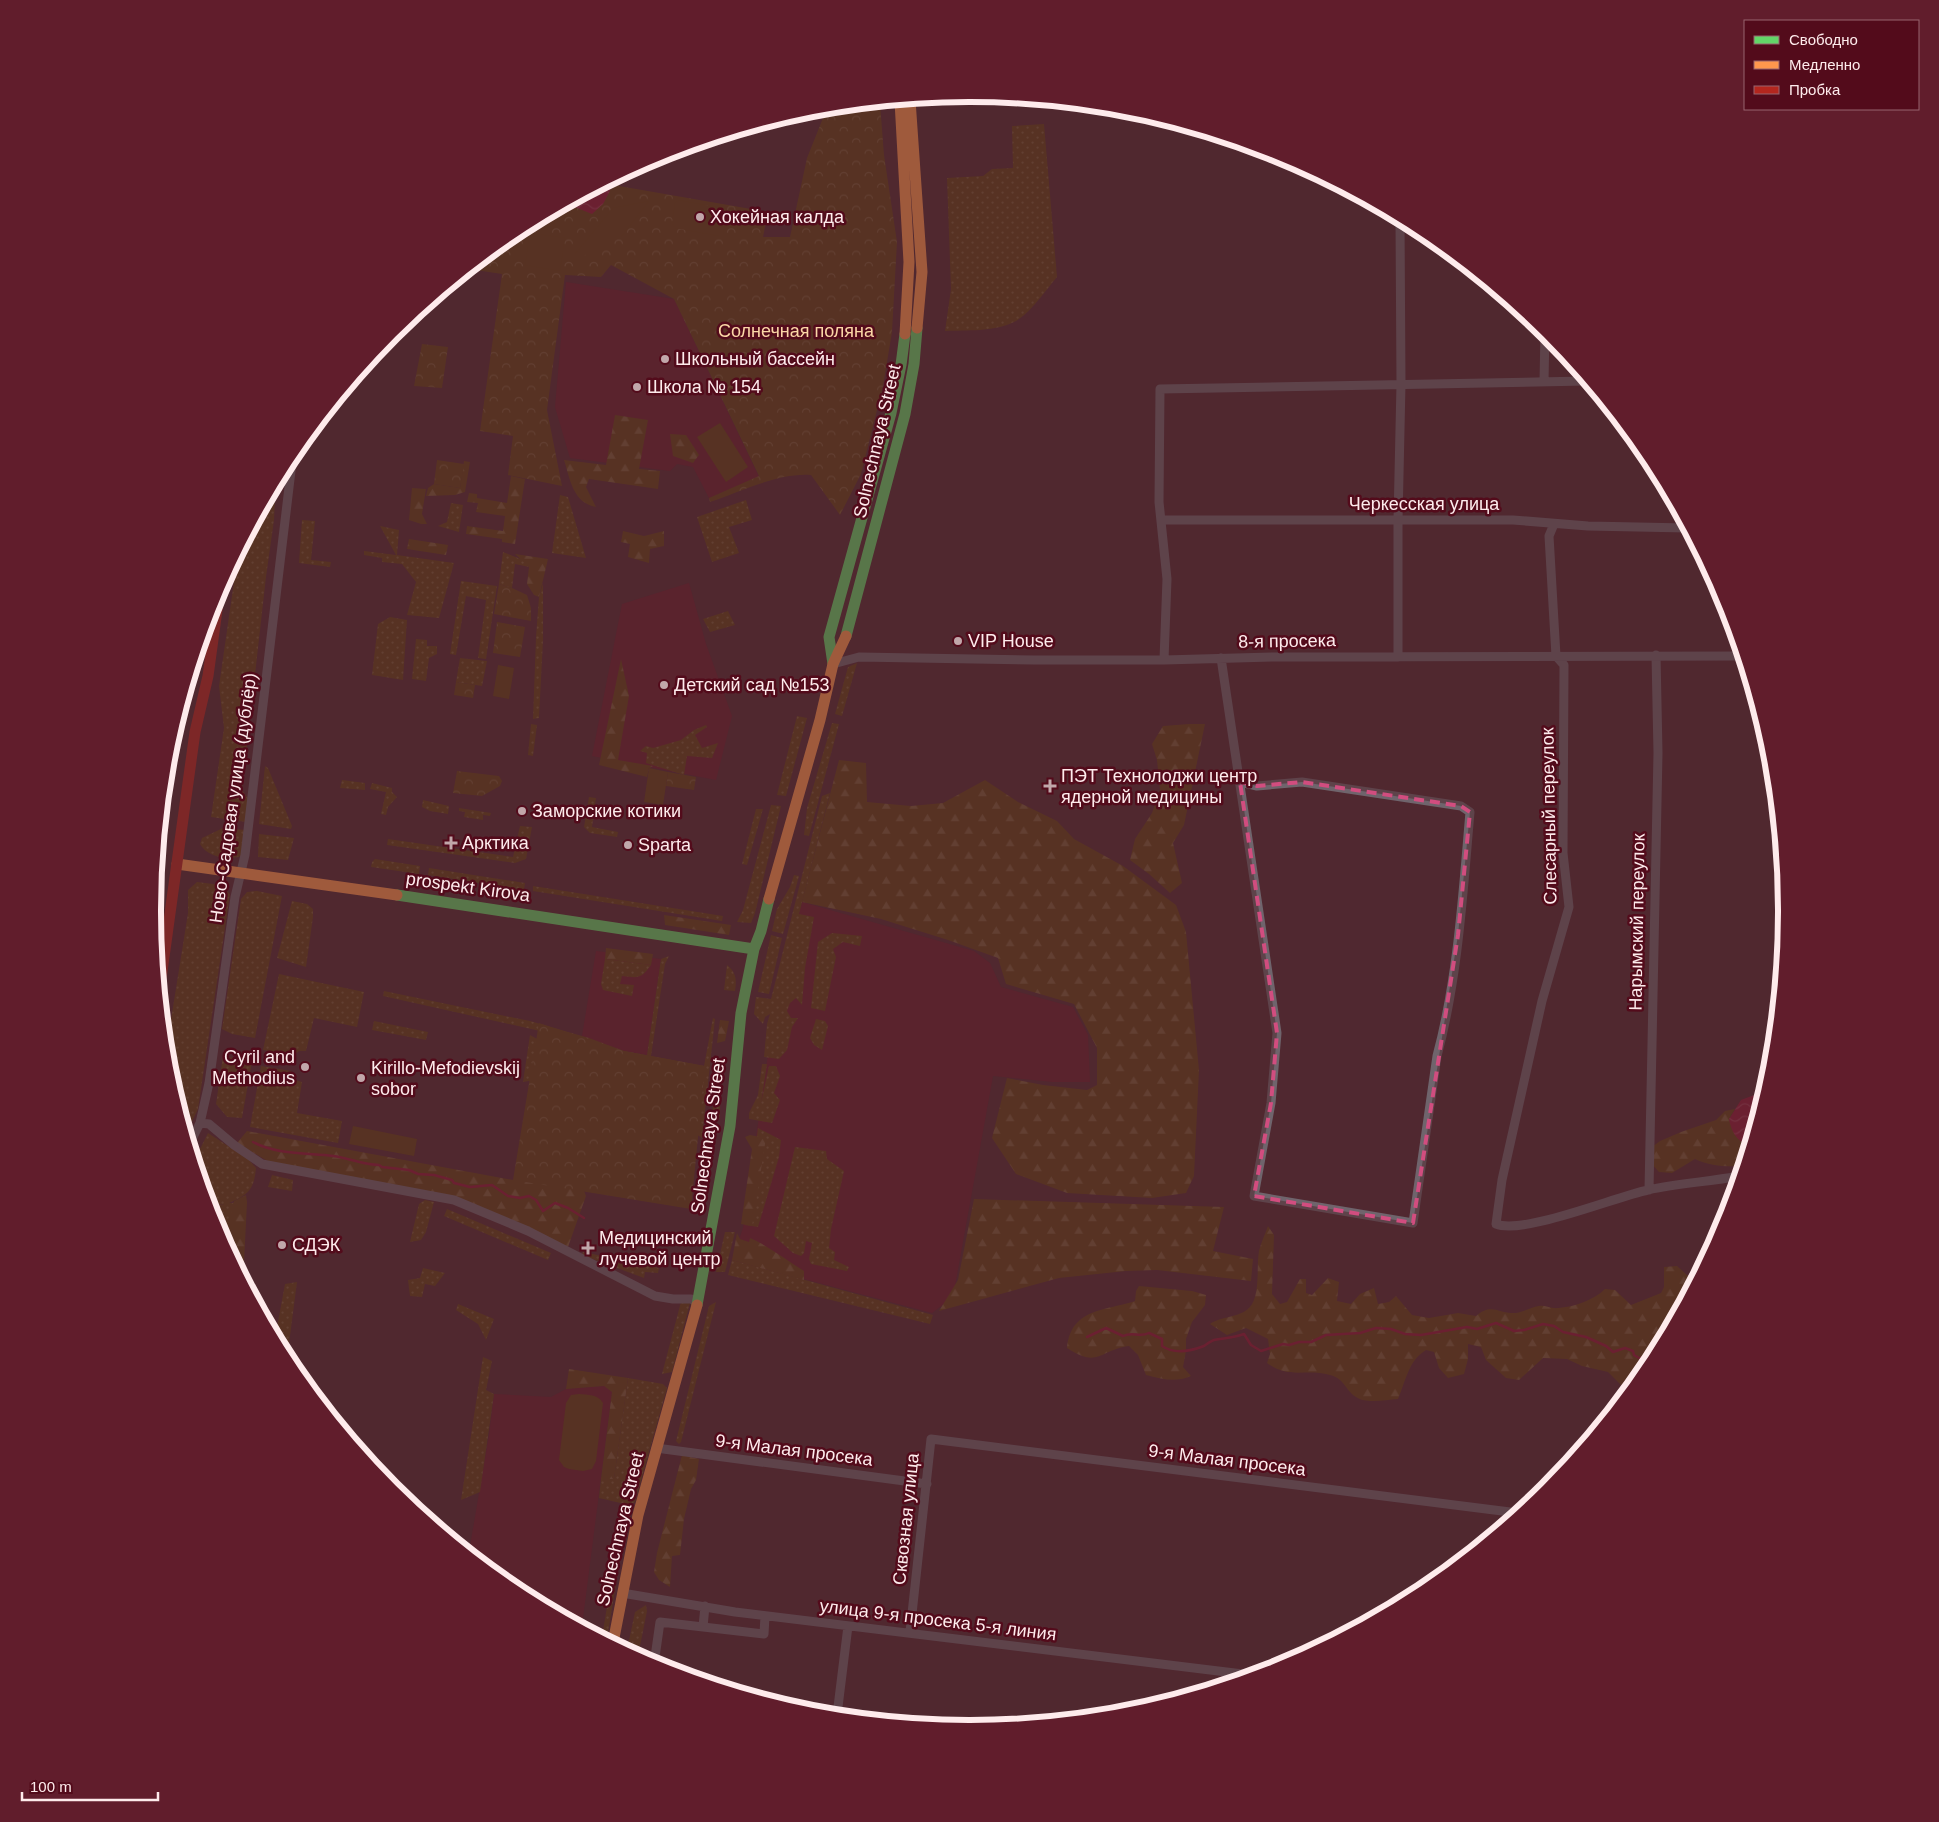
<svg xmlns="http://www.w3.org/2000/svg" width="1939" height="1822" font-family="Arial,sans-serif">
<defs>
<pattern id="grass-dots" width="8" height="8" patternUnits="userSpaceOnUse" patternTransform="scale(1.25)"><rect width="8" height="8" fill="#603f14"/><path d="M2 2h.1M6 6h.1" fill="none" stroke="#785b36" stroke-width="1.8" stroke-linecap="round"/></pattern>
<pattern id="forest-firs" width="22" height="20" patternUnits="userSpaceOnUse" patternTransform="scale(1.25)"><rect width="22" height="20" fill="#603f14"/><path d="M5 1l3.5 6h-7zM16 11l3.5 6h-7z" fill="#785b36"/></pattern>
<pattern id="park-crowns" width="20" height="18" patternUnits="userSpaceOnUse" patternTransform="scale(1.25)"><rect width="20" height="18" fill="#603f14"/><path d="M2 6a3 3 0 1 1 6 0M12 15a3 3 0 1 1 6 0" fill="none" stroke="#785b36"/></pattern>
<pattern id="water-waves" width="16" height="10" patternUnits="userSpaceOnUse" patternTransform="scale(1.25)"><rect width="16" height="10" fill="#8d1734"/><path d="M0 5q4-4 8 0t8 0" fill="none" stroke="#9e3952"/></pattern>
</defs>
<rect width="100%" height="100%" fill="#502830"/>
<!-- built -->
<path fill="#671d2b" d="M566 282 674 299 759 477 709 498 693 467 677 464 670 471 570 458 555 407Z
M689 583 706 644 732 716 716 780 592 756 622 604Z
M802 902 974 951 990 963 1001 987 1073 1007 1088 1035 1090 1082H1053L993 1076 953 1297 932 1313 732 1260 743 1228 767 1061 781 984Z
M596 951 661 959 647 1055 624 1051 582 1036Z
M605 1386 612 1392 582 1626 515 1590 469 1552 489 1435 494 1394 551 1397 566 1389Z"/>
<!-- grass -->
<path fill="url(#grass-dots)" d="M1044 124 1057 277C1046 290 1029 315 1014 322 994 332 966 330 945 331L951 289 947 178 983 176 992 169 1013 168 1012 126Z
M276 483 274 520 266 577 242 790 249 800 246 822 211 817 224 728 219 686 238 554Z
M560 495 568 497 586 558 552 553Z
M746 500 752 520 729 527 739 553 712 562 697 517Z
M451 503 463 505 459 532 438 526 447 522Z
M302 520 315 521 311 560 331 562 330 567 299 563Z
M380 526 399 530 397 555 454 563 439 618 407 615 416 582 402 564 382 562V558L364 555V551L396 555Z
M503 552 523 560 529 567 515 564 512 588 499 584Z
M461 581 497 586 486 659 478 658 486 600 466 596 456 655 450 654Z
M543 583V640L539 718 533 719 536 637 539 597Z
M728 611 735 625 710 632 703 619Z
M390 617 407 620 403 680 372 675 378 624Z
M416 639 427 640V646H437V654L429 658 426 681 412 679Z
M460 658 487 661 482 686 456 682Z
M857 663 842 716 835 714 848 667Z
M797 716 807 718 786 796 777 795Z
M832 723 839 724 809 836 804 835 807 808Z
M531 724 537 725 533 756 528 755Z
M706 725 707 727 695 735 702 748 718 743 712 758 687 756 684 775 646 763 647 753 640 751 646 746 653 748 681 740 694 730Z
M265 766 268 768 292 826 291 829 259 824Z
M342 780 365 783V790L340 788Z
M372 783 392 788V792L397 797 388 807 386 815 381 814 386 792 370 789Z
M830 793 799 914 814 917 805 968 802 1005 796 998 790 1003 787 1011 791 1018H798L792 1027 787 1050 779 1059 764 1057 767 1024 770 1014 765 1017 763 1024 754 1014 756 997 771 999 822 796Z
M589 797 596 798 592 827 618 832 617 837 590 833 584 827Z
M423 800 449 806 448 814 430 811 422 807Z
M771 805 781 806 755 913 751 923 737 922 743 910Z
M459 808 491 813 490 816 483 815V820L464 817 465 812 459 811Z
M756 809H763L747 865 742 864Z
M520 826 532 827 526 859 515 863 387 845 388 839 513 857Z
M223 828 245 830 241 856C228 861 207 857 200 844L202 838Z
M259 834 294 838 288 860 258 857Z
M375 859 420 866 419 874 371 867 372 862Z
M158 862 163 868 154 927 152 912Z
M429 868 525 883 524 890 428 875Z
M794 875 799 876 783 934 772 931 777 909 790 887Z
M197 882 221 885 230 894 198 1109 187 1132 168 1070 166 1051 188 913V890Z
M533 886 723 916 722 921 533 891Z
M257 891 282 896 255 1038 232 1034 222 1029 241 899 247 892Z
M292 901 307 904 313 909V917L306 967 277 958Z
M832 933 862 936 860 946 843 942 833 949 836 957 825 1011 811 1008 818 942Z
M771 935 782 938 769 994 758 992Z
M669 956 665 964 651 1056 647 1055 661 959Z
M605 959 651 965C641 979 639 978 622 976L620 984 634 985 632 996 603 990 601 984Z
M727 965C736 972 737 980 735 991L724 990Z
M279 974 364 992 357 1027 314 1018 306 1051H299L294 1055 263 1050Z
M384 991 530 1021 589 1038 624 1051 704 1066 712 1023 713 1018 715 1019 702 1138 540 1031 383 996Z
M816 1019 825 1021 828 1026 822 1050 814 1045 810 1038Z
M374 1021 428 1032 426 1040 372 1030Z
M530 1035 546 1044 540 1079 523 1082Z
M223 1056 252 1061 242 1118 227 1117 216 1104Z
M762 1064H767L761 1103 769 1066H776L780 1076 774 1093 780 1100 772 1123 749 1119V1113L758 1095Z
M261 1066 291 1071 292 1079 302 1082 297 1113 342 1121 338 1143 250 1127Z
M714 1084 720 1085V1118L712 1123Z
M758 1128 781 1140 779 1157 758 1227 745 1225Z
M208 1133 248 1159 256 1168C254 1190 248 1195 229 1203L247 1202 233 1259 214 1223 209 1206 225 1204 209 1205 195 1159Z
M795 1147 826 1151 827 1159 844 1171 831 1229 829 1248 835 1252 834 1260 849 1267 847 1271 811 1264 809 1259 812 1243 806 1241 804 1253 801 1256 793 1253 774 1236Z
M272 1175 293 1180 292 1191 268 1187Z
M425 1200 434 1202 426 1232 421 1240 410 1242 419 1204Z
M447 1209 551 1253 548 1260 444 1216Z
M725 1232H735L725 1272H716Z
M583 1252 659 1268 658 1273 645 1272 644 1278 582 1255Z
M732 1260 933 1315 930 1324 728 1275Z
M423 1268 445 1273 435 1286 425 1284 422 1297 410 1296 408 1280 420 1278Z
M297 1282 287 1359 275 1338 285 1284Z
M682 1298 691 1299 672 1372 662 1374Z
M716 1302 681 1442 679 1444 676 1441 709 1306Z
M458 1304 494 1319 486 1340 478 1324 456 1310Z
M483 1357 492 1361 486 1390 494 1394 480 1492 461 1500Z
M628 1378 663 1384 667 1388 635 1502 629 1505 599 1498 601 1479H614Z
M624 1514 630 1520 622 1549 617 1548Z
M616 1552 621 1553 607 1639 602 1637Z
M646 1605 647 1611 638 1656 627 1650 635 1612Z"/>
<!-- forest -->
<path fill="url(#forest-firs)" d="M615 415 648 420 639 469 660 471 658 489 589 479 586 487 596 507C573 503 570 479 564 460L606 465Z
M670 434 686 435 699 455 693 463 673 456Z
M464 461 470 462 465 492 455 495 426 496 428 488 434 484 460 488Z
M511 476 525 479 515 544 502 542V539L466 534 467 526 503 531 505 516 476 512 478 503 467 502 469 493 477 494V498L507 503Z
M412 488 426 489 422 514 427 524H421L409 520Z
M623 531 644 536 664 531V546L650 549 649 563 628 557 630 544 621 542Z
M409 539 448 545 446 555 407 549Z
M515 554 548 559 539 597 534 595 527 584 529 567Z
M621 659 629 696 618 760 653 766 649 768 647 777 599 765Z
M1189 724H1205L1184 825 1173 843 1182 883 1170 893 1149 874 1130 860 1135 839 1152 813 1160 790 1157 760 1152 744 1163 726Z
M839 760 866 763 867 802 911 806 943 803 985 780 1018 802 1057 821 1074 839 1123 866 1176 905 1186 932 1199 1070 1194 1176 1186 1193 1152 1198 1067 1193 1016 1174 992 1138 1007 1078 1043 1085 1087 1090 1097 1085V1048L1074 1004 1006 984 998 958 948 940 881 919 802 902Z
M664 915 731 925 729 935 665 925Z
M606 948 653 954 651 965 605 959Z
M720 1020 729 1021 725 1041 717 1043Z
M1735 1109 1729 1119 1743 1143 1749 1145 1742 1166C1725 1167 1710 1166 1695 1159L1672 1173 1659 1172 1650 1162 1652 1147 1660 1141 1681 1132 1716 1120 1725 1111Z
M247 1131 513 1180H580L586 1196 568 1247 454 1199 271 1163 237 1143Z
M750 1135 766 1138 752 1226 741 1224 752 1149 745 1137Z
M246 1195 247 1202 244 1263 234 1260 224 1241 234 1201Z
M974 1199 1224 1207 1213 1251 1253 1259 1251 1281 1157 1270 1126 1271 1059 1278 939 1311 958 1280Z
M1268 1226 1274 1235 1272 1294 1280 1304 1287 1302 1300 1279H1306V1293L1312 1295 1328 1278 1339 1282 1337 1301 1351 1304 1360 1294 1374 1288 1378 1304 1389 1302 1396 1296 1412 1315 1429 1318 1458 1313 1476 1316C1492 1302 1498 1314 1516 1313 1524 1312 1531 1307 1539 1306 1545 1305 1552 1309 1558 1308 1574 1307 1594 1300 1605 1289L1615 1290 1631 1305 1661 1293 1664 1287V1267L1677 1266 1687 1275 1696 1277 1649 1365 1630 1388H1624L1608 1372 1582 1366 1567 1359 1543 1358 1519 1380 1506 1378 1486 1360 1481 1347 1468 1344V1359L1464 1374 1448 1378 1439 1368 1434 1352 1426 1350C1408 1361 1406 1381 1398 1399 1385 1400 1366 1404 1356 1397 1344 1389 1345 1379 1330 1375 1305 1368 1290 1380 1267 1363L1270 1354 1268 1339 1246 1328 1227 1335 1210 1324C1221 1316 1239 1318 1249 1308 1261 1296 1256 1267 1259 1251 1261 1243 1265 1234 1268 1226Z
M737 1233 740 1239 749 1242 750 1238C769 1246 786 1260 804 1271V1280L732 1260Z
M1139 1286 1192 1291 1206 1295 1205 1305 1192 1322 1186 1339V1351L1183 1367 1191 1376C1176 1383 1161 1379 1146 1375L1138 1355 1129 1346C1099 1350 1099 1369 1067 1348 1071 1308 1105 1311 1135 1301L1136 1291Z
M569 1369 628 1378 614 1479H601L612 1392 604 1386 566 1389Z
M682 1455 699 1459 696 1480 691 1489 684 1519 680 1555 672 1556 670 1587 659 1580 654 1572 657 1553Z"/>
<!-- park -->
<path fill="url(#park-crowns)" d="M880 103 884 155 897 242 892 332 883 386 861 474 840 515 811 475C781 472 739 492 710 502L709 498 759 476 674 299 611 265 601 277 565 275 547 410 562 486 508 475 513 436 480 431 502 274 469 269 516 231 620 176 619 186 768 212 763 237H790L807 158 827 108Z
M422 344 448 347 442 388 414 386Z
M437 460 464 464 460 488 434 484Z
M499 584 512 588 527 595 531 608V621L494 614Z
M497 622 525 627 520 657 493 653Z
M456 682 475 685 473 698 454 695Z
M457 771 499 776 502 781 500 786 482 796 453 793Z
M668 772 696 777 694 790 666 786Z
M539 1023 624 1051 705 1066 691 1209 513 1180Z"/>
<!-- pitch -->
<path fill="#603f14" d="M678 200 726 209 728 212 723 234 719 236 675 228 672 223 675 203Z
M649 201 621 237 579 258 575 254 613 208Z
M530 233 565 238 560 271 525 265Z
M720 423 748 467 726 482 697 437Z
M498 665 514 668 509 699 493 696Z
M649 768 668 772 663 805 644 802Z
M353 1126 417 1139 414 1156 349 1144Z
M579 1394C588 1395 598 1394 603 1403L596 1461 592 1469 583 1471 569 1469 564 1467 559 1460 566 1403 571 1395Z"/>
<!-- water -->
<path fill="url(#water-waves)" d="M611 180 610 191 603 204 592 214 567 204Z
M1765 1091 1749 1145C1736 1142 1731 1130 1729 1119L1741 1100Z"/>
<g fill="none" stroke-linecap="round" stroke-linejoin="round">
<!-- stream -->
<path stroke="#8d1734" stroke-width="2.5" d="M253 1142C277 1155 307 1153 333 1156 349 1158 363 1165 379 1165L382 1167 409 1170 418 1174 434 1175 452 1180 454 1183 470 1187 492 1185 508 1196 520 1198 529 1196 536 1200 543 1211 555 1203 568 1208 584 1218
M1087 1337 1106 1328 1123 1336C1133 1331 1139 1338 1149 1333L1162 1339V1346C1175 1355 1191 1351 1204 1346 1207 1344 1211 1341 1214 1340 1224 1338 1233 1338 1244 1334L1251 1345 1261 1351 1283 1344 1289 1345 1299 1342H1311L1326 1335 1360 1333 1376 1328 1391 1329 1405 1334 1421 1335 1467 1327 1477 1329 1496 1323 1514 1331 1524 1330 1543 1324 1554 1326 1563 1332 1586 1337 1606 1346 1613 1352 1625 1348 1633 1351 1634 1355 1639 1358 1653 1357"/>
<!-- street -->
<path stroke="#6f646c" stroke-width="9" d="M1544 382 1545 331
M1162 520H1513L1588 526 1687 528
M1554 524 1549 536 1556 656 1564 665 1563 853 1569 907 1542 1001 1502 1180 1496 1224C1523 1235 1615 1197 1648 1190 1678 1183 1709 1182 1739 1176
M1398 657V520L1401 384 1400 219
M1221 658 1277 1033 1271 1103 1254 1196 1413 1223 1437 1056C1458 978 1463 892 1470 812L1461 806 1302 782 1257 786 1240 782
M1164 660 1167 579 1159 502 1160 389 1586 381
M833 664 859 657 1034 660H1164L1272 657 1742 656
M200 1123 209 1124 234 1145 262 1164 454 1200 528 1231 655 1296 673 1299H691L698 1302
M190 1143 200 1123 209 1083 235 897 245 855 293 454
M1649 1190 1658 753 1656 655
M656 1448 927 1484
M622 1593 735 1612 1251 1675
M703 1627 705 1606
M910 1632 931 1439 1518 1513
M654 1664 660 1622 764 1634 765 1616
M837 1715 848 1626"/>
<!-- fast -->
<path stroke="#63d668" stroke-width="11" d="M846 636 905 414 914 364 917 328
M833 664 829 637 891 413 901 365 905 334
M397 895 754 949
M697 1305 730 1126 741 1013 754 949 761 931 769 899"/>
<!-- slow -->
<path stroke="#ff974d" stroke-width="11" d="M910 100 922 272 917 328
M900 101 909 262 905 334
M177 864 397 895
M769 899 820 720 833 664 846 636
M613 1643 638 1515 697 1305"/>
<!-- jam -->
<path stroke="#b3261e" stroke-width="11" d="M160 986 195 732 208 676 220 588"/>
</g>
<!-- marked area -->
<path d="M0 0H1939V1822H0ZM1240 782 1257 786 1302 782 1461 806 1470 812 1458 935 1413 1223 1254 1196 1271 1103 1277 1033Z" fill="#502830" fill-opacity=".55" fill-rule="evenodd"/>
<path fill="none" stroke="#d14d7f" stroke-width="4" stroke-dasharray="10 6" stroke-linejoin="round" d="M1240 782 1257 786 1302 782 1461 806 1470 812 1458 935 1413 1223 1254 1196 1271 1103 1277 1033Z"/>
<!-- markers -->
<g fill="#c1a7aa" stroke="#530b1b" stroke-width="2">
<circle cx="700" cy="217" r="5"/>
<circle cx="665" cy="359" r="5"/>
<circle cx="637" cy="387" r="5"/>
<circle cx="958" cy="641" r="5"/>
<circle cx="664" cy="685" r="5"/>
<path d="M1047.5 778.5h5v5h5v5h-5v5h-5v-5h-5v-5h5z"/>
<circle cx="522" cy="811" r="5"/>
<path d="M448.5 835.5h5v5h5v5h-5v5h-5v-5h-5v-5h5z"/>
<circle cx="628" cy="845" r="5"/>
<circle cx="305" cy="1067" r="5"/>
<circle cx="361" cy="1078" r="5"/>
<circle cx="282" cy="1245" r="5"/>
<path d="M585.5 1240.5h5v5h5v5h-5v5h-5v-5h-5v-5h5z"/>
</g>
<g text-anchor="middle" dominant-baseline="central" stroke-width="5" stroke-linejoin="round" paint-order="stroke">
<!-- poi labels -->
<g font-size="18" fill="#feebec" stroke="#530b1b" text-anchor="start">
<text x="710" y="217">Хокейная калда</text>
<text x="675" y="359">Школьный бассейн</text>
<text x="647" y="387">Школа № 154</text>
<text x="968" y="641">VIP House</text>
<text x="674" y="685">Детский сад №153</text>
<text x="1061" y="776">ПЭТ Технолоджи центр<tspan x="1061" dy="21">ядерной медицины</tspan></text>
<text x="532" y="811">Заморские котики</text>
<text x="462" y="843">Арктика</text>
<text x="638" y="845">Sparta</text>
<text x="295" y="1057" text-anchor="end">Cyril and<tspan x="295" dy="21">Methodius</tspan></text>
<text x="371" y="1068">Kirillo-Mefodievskij<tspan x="371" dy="21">sobor</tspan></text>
<text x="599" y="1238">Медицинский<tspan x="599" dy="21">лучевой центр</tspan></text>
<text x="292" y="1245">СДЭК</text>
</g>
<!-- park labels -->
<g font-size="18" fill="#fbd7a6" stroke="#530b1b">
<text x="796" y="331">Солнечная поляна</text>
</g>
<!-- street labels -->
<g font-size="18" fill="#feebec" stroke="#530b1b">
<text transform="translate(877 441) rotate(-77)">Solnechnaya Street</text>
<text x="1424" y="504">Черкесская улица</text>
<text transform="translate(1287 641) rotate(-1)">8-я просека</text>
<text transform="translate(233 798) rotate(-82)">Ново-Садовая улица (дублёр)</text>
<text transform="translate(1549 816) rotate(-91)">Слесарный переулок</text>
<text transform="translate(468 887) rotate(8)">prospekt Kirova</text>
<text transform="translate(1637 922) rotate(-89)">Нарымский переулок</text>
<text transform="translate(708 1136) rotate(-82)">Solnechnaya Street</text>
<text transform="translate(794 1450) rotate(7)">9-я Малая просека</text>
<text transform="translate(1227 1460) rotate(7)">9-я Малая просека</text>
<text transform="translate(906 1519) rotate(-84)">Сквозная улица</text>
<text transform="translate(620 1529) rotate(-77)">Solnechnaya Street</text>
<text transform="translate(938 1620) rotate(7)">улица 9-я просека 5-я линия</text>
</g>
</g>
<!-- crop -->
<path d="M0 0H1939V1822H0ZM969 102H970A808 808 0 0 1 1778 910V912A808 808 0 0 1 970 1720H969A808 808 0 0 1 161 912V910A808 808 0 0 1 969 102Z" fill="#611d2c" fill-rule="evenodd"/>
<path fill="none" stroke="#feebec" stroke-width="6" d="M969 102H970A808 808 0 0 1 1778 910V912A808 808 0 0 1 970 1720H969A808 808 0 0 1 161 912V910A808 808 0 0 1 969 102Z"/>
<!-- legend -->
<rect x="1744" y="20" width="175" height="90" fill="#530b1b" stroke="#97656f"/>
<rect x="1754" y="36" width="25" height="8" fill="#63d668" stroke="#97656f"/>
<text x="1789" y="45" font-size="15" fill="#feebec">Свободно</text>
<rect x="1754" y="61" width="25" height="8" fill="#ff974d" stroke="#97656f"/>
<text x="1789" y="70" font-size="15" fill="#feebec">Медленно</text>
<rect x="1754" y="86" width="25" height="8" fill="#b3261e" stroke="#97656f"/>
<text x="1789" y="95" font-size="15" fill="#feebec">Пробка</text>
<!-- scale -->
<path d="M22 1792v8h136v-8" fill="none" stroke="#feebec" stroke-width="2.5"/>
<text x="30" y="1792" font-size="15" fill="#feebec" stroke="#530b1b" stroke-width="4" paint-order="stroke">100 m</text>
</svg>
